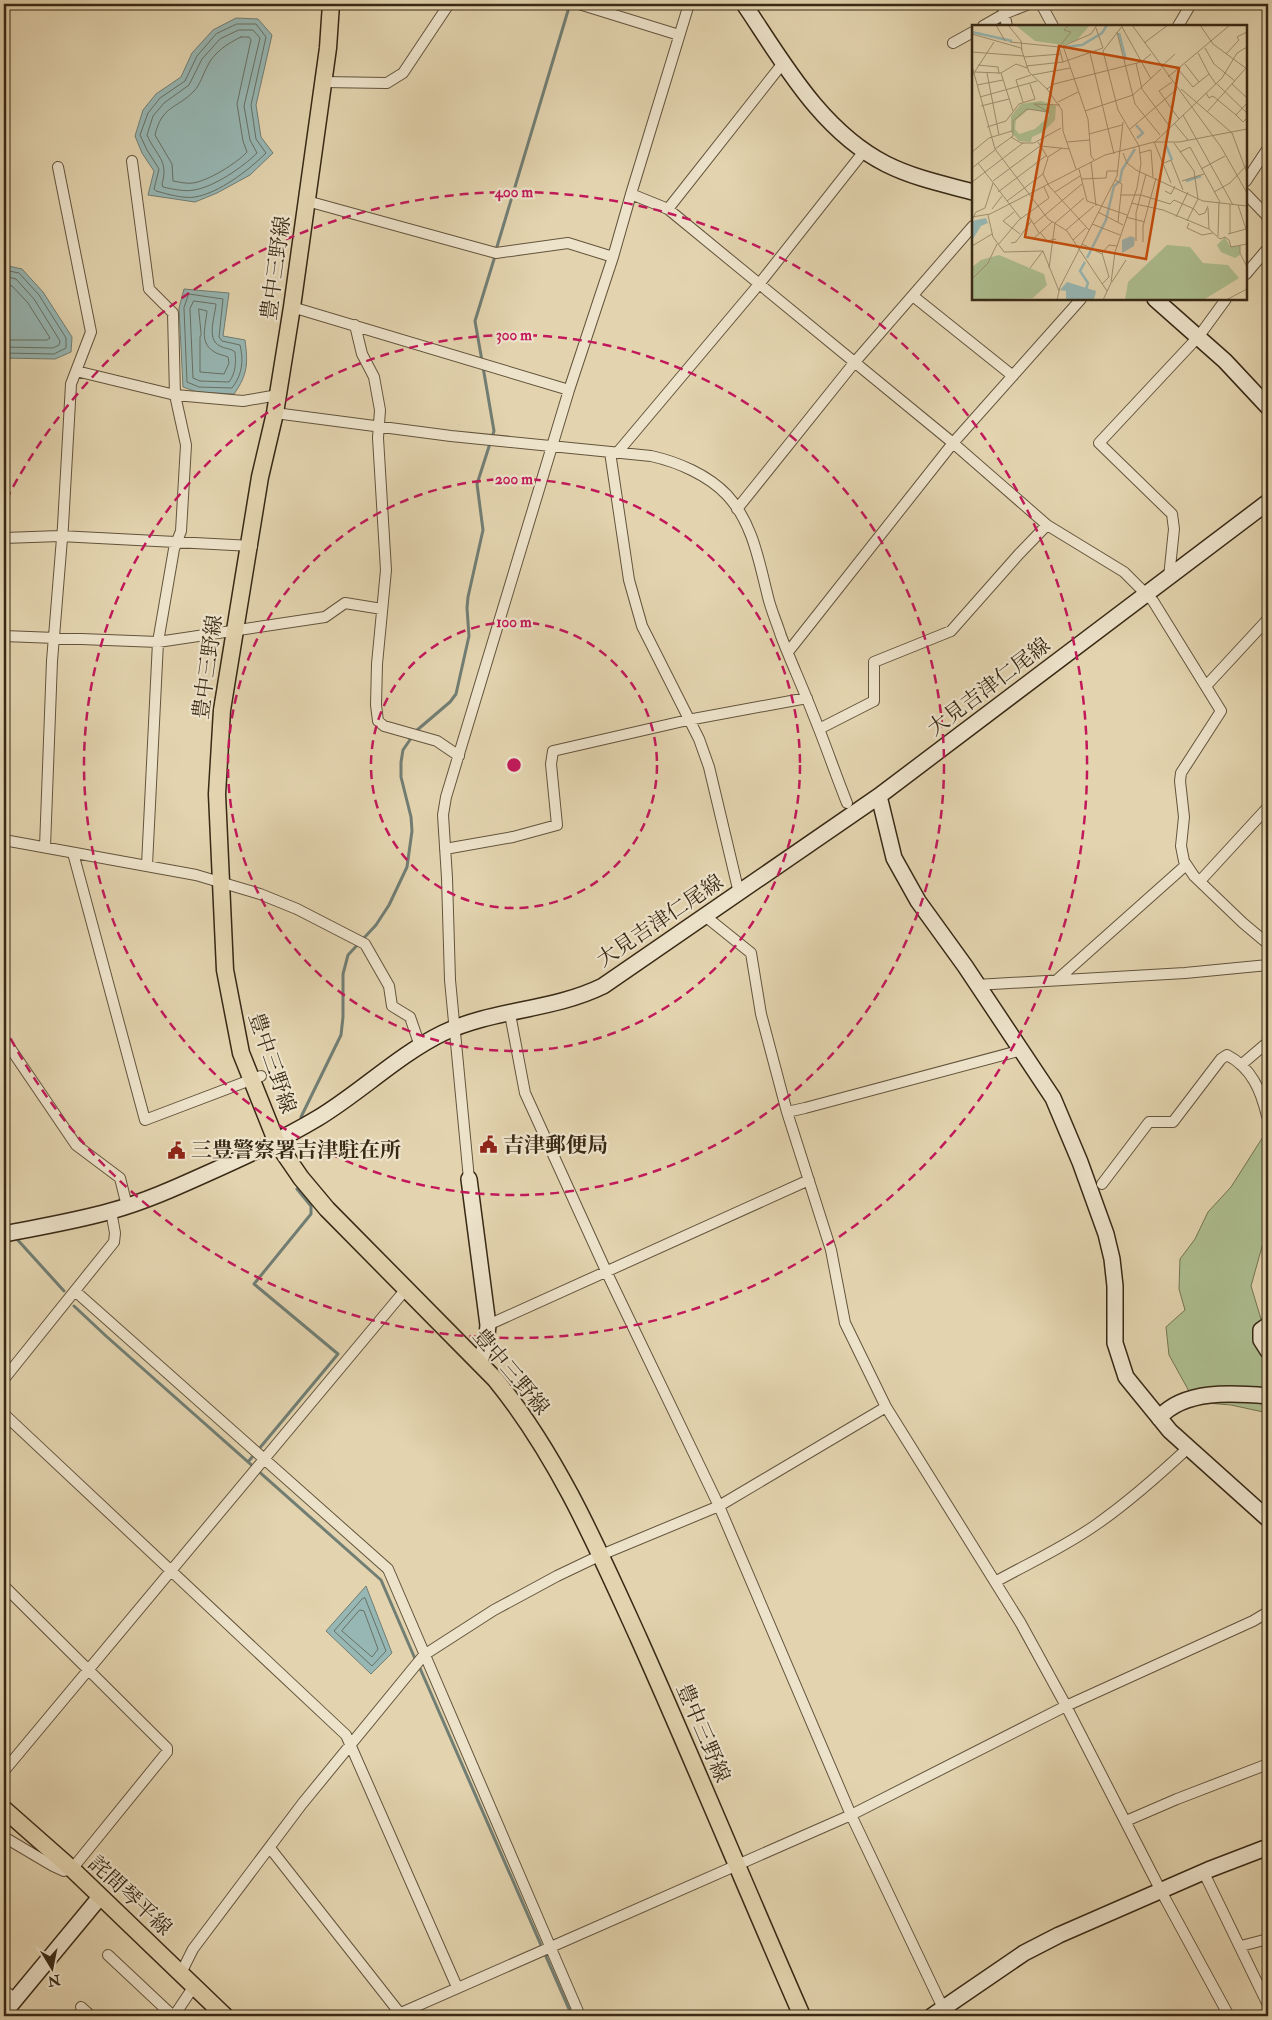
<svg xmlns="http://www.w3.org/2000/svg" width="1272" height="2020" font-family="'IM FELL Double Pica','Noto Serif JP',serif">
<rect width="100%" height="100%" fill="#e3d4af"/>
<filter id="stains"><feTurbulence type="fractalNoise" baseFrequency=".004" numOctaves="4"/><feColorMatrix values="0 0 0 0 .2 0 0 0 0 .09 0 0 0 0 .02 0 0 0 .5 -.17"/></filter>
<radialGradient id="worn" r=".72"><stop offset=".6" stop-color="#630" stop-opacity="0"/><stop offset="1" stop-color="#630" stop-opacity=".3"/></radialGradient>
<!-- green -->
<path fill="#adbe90" stroke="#727452" d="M1268 1129V1233L1265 1236 1251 1286 1261 1319 1268 1321V1413L1231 1405 1195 1402 1169 1355 1166 1327 1185 1310 1179 1289 1180 1259 1195 1239 1208 1212 1231 1187Z"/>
<!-- water -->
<path fill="#97b7b4" stroke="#717e74" d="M236 18 258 19 272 35 256 105 261 137 273 153 250 175 217 193 195 202 148 195 154 171 142 153 135 136 143 110 156 94 181 77 192 53 213 30Z
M4 265 22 269 43 292 72 337 71 352 55 359 4 358Z
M184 289 229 293 223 336 245 340C248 363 248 374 234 394L197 392 183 387 179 308Z
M366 1586 392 1653 371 1674 326 1631Z"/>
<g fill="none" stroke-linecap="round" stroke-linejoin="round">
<!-- shore -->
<path stroke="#687064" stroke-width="1" d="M237 24H256L266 37 251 105 256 139 266 153C249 170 219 193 195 197 184 199 167 194 156 191L154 189 159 169 147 150 140 135 148 113 160 98 185 81 197 56 216 34Z
M239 30H253L260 38 244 106 250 140 257 153C243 167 214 187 194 190 185 192 172 189 163 187L162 184C169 160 156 156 147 135L153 116 164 103 189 85 202 59 220 39Z
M241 37H249L251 40 237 104 243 141 247 152C237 163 208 181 193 183 187 184 179 182 173 181L172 164 155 135C162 105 177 109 194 91 200 85 203 74 207 67 213 53 228 43 241 37Z
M4 270 19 273 39 295 66 338V348L54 354 4 353
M4 276 16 279 34 299 60 341 59 345 53 348 4 347
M4 284 12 286 28 303 50 338 47 340H4
M189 294 223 299 219 337 222 341 240 345C244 361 242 375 232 388L199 387 187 382 184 308Z
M194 301 216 304C215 316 206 340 220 346 225 349 230 348 235 352 236 362 236 373 229 382L200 381 193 378 190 309Z
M199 309 207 311C206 325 199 342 213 351 218 355 224 355 228 357L229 363 224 374 200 372V337L201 335Z
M365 1598 386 1651 372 1666 334 1631 362 1599Z
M360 1610 364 1611 378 1649 372 1657 342 1631Z"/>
<!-- stream -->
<path stroke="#717e74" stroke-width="3" d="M496 250 570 4
M482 361 475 321 495 256
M301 1117 341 1035 343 1017V974L348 955 376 925 389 905 407 867 412 831 411 817 401 777V762L403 750 416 731 450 702 456 694 469 636 467 608 468 597 483 530 477 484 494 431 483 367
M4 1220 9 1227
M15 1237 64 1291
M74 1306 106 1336 381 1580 416 1661
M248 1462 338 1354 254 1284 311 1214V1206L297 1189
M419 1666 572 2016"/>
<defs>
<path id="street" d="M579 4 679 35
M1002 4 1007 26
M1041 4 1053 26
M983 26 1004 14 1029 4
M1178 26 1191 4
M953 43 973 32
M323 82 387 83 403 73 449 4
M132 161 149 289 173 313 175 395 186 445 181 531 174 549 158 642 147 865
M1246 181 1268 148
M631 194 668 209 953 443 1047 525 1124 572 1153 601 1221 711 1181 773 1180 781 1184 817 1181 846 1184 861 1194 876 1243 923 1268 944
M1246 194 1268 217
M307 201 496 253 568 243 613 257
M668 209 783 63
M1246 274 1268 248
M913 296 1013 376
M292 307 569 390
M355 325 362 354 374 377 380 410 378 438 386 570 377 664 376 705 378 721 384 726 437 741 459 756
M76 371 175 395 243 401 278 395
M275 413 451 436 651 456C678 462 708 475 727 495 753 523 759 562 768 597 771 610 777 623 781 636 791 662 803 688 813 714 825 743 835 773 847 803
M610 452 629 580 642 626 699 739 709 767 739 893
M617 453 760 283 865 150
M737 509 854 363 973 226
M4 538 60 536 252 546
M1169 577 1174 529 1172 514 1099 443 1199 336 1226 299
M4 636 158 642 325 617 345 603 382 609
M788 652 953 443 1081 299
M1206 686 1268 619
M819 729 874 701V662L951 631 1019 554 1047 525
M4 840 196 875 260 894 297 909 365 944 389 986 392 1006 410 1017 420 1046
M45 847 52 661 63 526 71 384 91 332 58 167
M445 849 513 837 557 825 551 764 553 751 688 720 807 698
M73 853 145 1120 261 1076
M1200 881 1268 807
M705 916 751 953 761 1014 787 1112 831 1250 845 1323 886 1407 1020 1622 1065 1704 1161 1891 1229 2016
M1058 979 1186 865
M976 985 1185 973 1268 965
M510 1014 525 1093 607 1273 719 1506 851 1815 943 2008
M4 1039 76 1145 120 1178 127 1206
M1241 1065 1268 1042
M787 1112 805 1108 1022 1050
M469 1179 450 980 447 878 443 815 446 797 569 390 613 257 631 194 689 4
M1102 1184 1149 1122H1173L1221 1059 1227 1055C1252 1068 1261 1091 1267 1116
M75 1291 388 1569 580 2016
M488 1325 809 1180
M4 1379 114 1242 115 1233 111 1211
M4 1414 346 1735 457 1987
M995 1582C1029 1563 1065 1547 1097 1524 1130 1501 1159 1475 1188 1448
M4 1586 167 1748V1752L72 1869 64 1871 53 1866 4 1837
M4 1771 406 1289
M1126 1821 1177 1799 1268 1764
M270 1848 402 2016
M1204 1873 1268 2005
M1241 1946 1268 1939
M108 1955 173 2016
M181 1973 193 1949 302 1804 424 1655 494 1610 557 1576 601 1555 719 1506 886 1407
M4 1990 15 1999
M81 2007 91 2016
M174 2016 194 1986
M394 2016 851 1815 1066 1706 1253 1621 1268 1612
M1262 2016 1268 2014"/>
<path id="secondary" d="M744 4C783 62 821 131 886 164 914 178 943 184 973 192
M1155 299 1225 361 1268 407
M879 796 894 858 918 901 965 966 1053 1098 1080 1162 1106 1234 1112 1259 1115 1286V1343L1126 1377 1170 1431 1268 1519
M469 1179 488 1325 486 1345 479 1363
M4 1234C39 1227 76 1221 111 1211 144 1202 175 1188 206 1174 246 1156 281 1140 318 1118 361 1092 398 1055 443 1033 493 1009 552 1011 603 986L879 796 1268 502
M1268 1325 1261 1330V1340L1268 1351
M1159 1418C1184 1389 1234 1393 1268 1396
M4 2013 100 1897
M932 2016 1024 1953 1059 1935 1208 1870 1268 1847"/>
<path id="primary" d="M331 4 328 48 292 307 275 413 260 477 222 710 217 794 225 970 241 1053 277 1143 301 1178 327 1209 495 1379C558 1456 598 1549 639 1639 695 1764 747 1891 802 2016
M4 1809 72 1869 225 2016"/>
</defs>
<!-- street casing -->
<use href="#street" stroke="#63543c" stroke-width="12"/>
<!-- secondary casing -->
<use href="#secondary" stroke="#382915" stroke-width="18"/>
<!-- primary casing -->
<use href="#primary" stroke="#382915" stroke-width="19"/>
<!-- street -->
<use href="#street" stroke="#ede3cb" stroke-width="10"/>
<!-- secondary -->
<use href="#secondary" stroke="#ede3cb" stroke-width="15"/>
<!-- primary -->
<use href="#primary" stroke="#e3d4af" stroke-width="16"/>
</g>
<!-- distance rings -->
<g fill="none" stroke="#c2185b" stroke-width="2.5" stroke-dasharray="9 6">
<circle cx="514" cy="765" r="143"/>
<circle cx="514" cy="765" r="286"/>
<circle cx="514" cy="765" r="430"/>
<path d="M6 500A573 573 0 1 1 6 1030"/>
</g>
<!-- icons -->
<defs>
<symbol id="civic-bare" viewBox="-9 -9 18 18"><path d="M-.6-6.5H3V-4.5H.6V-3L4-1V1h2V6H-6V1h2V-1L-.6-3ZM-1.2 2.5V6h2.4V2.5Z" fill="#8f2418" stroke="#ede3cb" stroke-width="2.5" paint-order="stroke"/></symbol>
</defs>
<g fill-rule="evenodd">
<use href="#civic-bare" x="476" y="1132" width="25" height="25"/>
<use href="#civic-bare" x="164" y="1138" width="25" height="25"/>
</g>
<g text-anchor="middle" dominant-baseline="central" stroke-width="4.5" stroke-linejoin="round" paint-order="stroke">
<!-- street labels -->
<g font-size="21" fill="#382915" stroke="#ede3cb">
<text transform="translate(276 268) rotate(-82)">豊中三野線</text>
<text transform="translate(208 667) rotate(-82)">豊中三野線</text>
<text transform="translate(989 687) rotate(-37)">大見吉津仁尾線</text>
<text transform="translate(660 921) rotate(-34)">大見吉津仁尾線</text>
<text transform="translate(272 1063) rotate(71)">豊中三野線</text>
<text transform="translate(511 1372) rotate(50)">豊中三野線</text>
<text transform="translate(703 1733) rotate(67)">豊中三野線</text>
<text transform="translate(130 1896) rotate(43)">詫間琴平線</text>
</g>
<!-- poi labels -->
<g font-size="21" font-weight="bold" fill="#382915" stroke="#ede3cb" text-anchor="start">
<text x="503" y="1145">吉津郵便局</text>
<text x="191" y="1150">三豊警察署吉津駐在所</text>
</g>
</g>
<!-- overview -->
<g transform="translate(972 25)">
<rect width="275" height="275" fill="#e3d4af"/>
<path d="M43 0H118L105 15 91 20 63 16ZM69 76 84 81 83 95 71 107 60 112 59 117 47 116 39 107V91L49 79ZM57 84 76 88 77 91 63 104 47 109 43 104 44 95ZM253 212 258 221H268V230L263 233 249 227 245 220ZM195 220 218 222 231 238 256 240 267 253 233 274 153 275 156 257ZM27 230 72 249 75 260 61 273 0 275V242L9 235Z" fill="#adbe90" fill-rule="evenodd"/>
<path d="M14 193 16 198 9 201 1 214 0 196ZM159 211 163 213 162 221 150 228V215ZM95 257 124 266 123 271 121 275H94V266L88 265Z" fill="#97b7b4"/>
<path fill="none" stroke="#97b7b4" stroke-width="2.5" d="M0 7 40 16M147 8 154 35M92 22 110 20 130 8 135 0M164 100 171 108 165 113M194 120 200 135M214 156 229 151M115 233 134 195 142 161 148 156 150 145 163 124M113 237 108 246 116 258 114 264"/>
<path fill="none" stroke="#9f9071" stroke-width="1" d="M24 0 33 16M36 0 49 16 50 25M160 0 249 122 275 168M228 0 241 19 275 44M150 2 179 54M145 7 163 79 188 110M0 9 49 23 57 47 75 64 90 85 91 106 104 144M38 17 87 22M172 18 196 0M91 21 116 94 119 131 122 135M91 21 119 9 125 0M233 23 242 39 263 56M0 27 52 31M118 28 142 129M226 28 237 49M254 29 267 15 265 12 275 7M52 32 89 29M91 37 87 22 99 7 92 5 97 0M164 38 170 64 198 102M213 39 227 57 237 49 244 59M6 40 26 42 27 49M0 41 23 124 76 194 95 206 135 266M54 41 91 37 131 23 124 3M189 42 203 29M206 44 221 62 227 57M2 47 29 48 44 39 55 43M15 48 27 110M29 48 41 86M60 50 98 43M0 51 22 17M196 52 258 0M200 57 187 66 207 94M245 59 275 88M260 59 275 73M5 60 31 55M75 64 82 59 169 37 179 29M209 64 260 108 275 148M234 68 237 73 241 71 264 90M8 72 65 56M51 77 44 55 59 50M86 77 106 67M275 78 264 90 271 97 275 93M9 81 37 74M113 86 161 70 189 44M235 87 274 43M211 90 261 180M202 98 216 115M15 102 34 96 47 79 63 74 58 59M158 104 205 64M117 109 150 100M39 112 49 118H62L89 103M95 117 118 115M182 117 199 158M183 117 250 53 265 28 275 22M202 118 222 146 226 174 215 196M23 124 41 111V96L55 84 77 87 62 79 88 80M0 127 17 113 40 106M208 127 218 122 248 177M151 128 155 138 164 145 231 176 275 181M167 128 179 125 181 152M76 132 90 123M119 137 124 181M6 138 49 194M192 138 199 135 211 165M0 143 23 125M107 144 115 176 155 190M229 144 253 131M71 149 77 161 117 205M109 154 134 153 135 146H146M143 155 150 159 146 197M21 156 68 121 98 124M210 156 232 149M0 157 51 118M193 166 199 169 203 161M26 167 75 130M83 167 108 151M242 167 258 158 275 140M148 170H169L198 179 202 175 222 184 227 190 233 188 236 181M35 176 71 149 76 133 66 117M159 178 191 185 237 204 248 214M266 180 274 204M236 183 237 204M20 184 30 171M42 187 31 196 48 209M126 187 151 200M16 190 21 212 32 227 71 226 87 266M56 190 67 208M0 192 18 189 133 130 182 117H207L275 104M154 192 173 197M204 192 216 167M0 195 4 187 13 183 21 158M217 198 215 203 230 210 241 208M62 199 110 159M120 199 148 210M94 205 122 181M68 207 75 216 84 214M256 209 274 204M258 209V179M246 211 247 177M61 214 80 197M248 214 253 212 257 215 259 222 275 219M101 215 114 203M164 216V188L174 149M171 217V201L184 153M39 218 44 217 60 195M110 219 130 229M26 220 47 195 77 173 72 162M0 221 20 209M268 221V228L275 242M58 243 71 226M77 243 83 198 112 173M0 254 16 238 25 219M140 257 154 235M130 259 137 252 130 228 137 220 145 221M85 275 88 262 145 151 151 97M131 275 139 258 143 227 165 163 169 138 167 121 146 85 131 26 151 0M254 275 275 264"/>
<path fill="#c54f0e" fill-opacity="0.15" stroke="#c54f0e" stroke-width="2.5" d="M87 21 207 43 174 234 53 212Z"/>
<rect width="275" height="275" fill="none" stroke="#382915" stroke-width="2.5"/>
</g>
<circle cx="514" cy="765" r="8" fill="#c2185b" stroke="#ede3cb" stroke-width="2.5"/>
<g font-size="15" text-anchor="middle" font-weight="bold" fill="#c2185b" stroke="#ede3cb" stroke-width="4.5" stroke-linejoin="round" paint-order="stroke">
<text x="514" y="197">400 m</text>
<text x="514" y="340">300 m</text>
<text x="514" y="484">200 m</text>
<text x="514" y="627">100 m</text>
</g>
<!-- margin -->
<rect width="1272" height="2020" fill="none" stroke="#e3d4af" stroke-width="20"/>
<rect x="5" y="5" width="1262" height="2010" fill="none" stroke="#382915" stroke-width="2.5"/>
<rect x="10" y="10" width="1252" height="2000" fill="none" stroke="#382915"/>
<!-- north arrow -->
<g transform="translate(52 1968) rotate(170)" stroke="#ede3cb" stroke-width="4" paint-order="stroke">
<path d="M0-4L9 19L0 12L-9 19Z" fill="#382915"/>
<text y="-8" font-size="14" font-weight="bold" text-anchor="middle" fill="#382915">N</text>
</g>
<rect width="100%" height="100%" filter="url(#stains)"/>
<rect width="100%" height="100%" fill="url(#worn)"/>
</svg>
